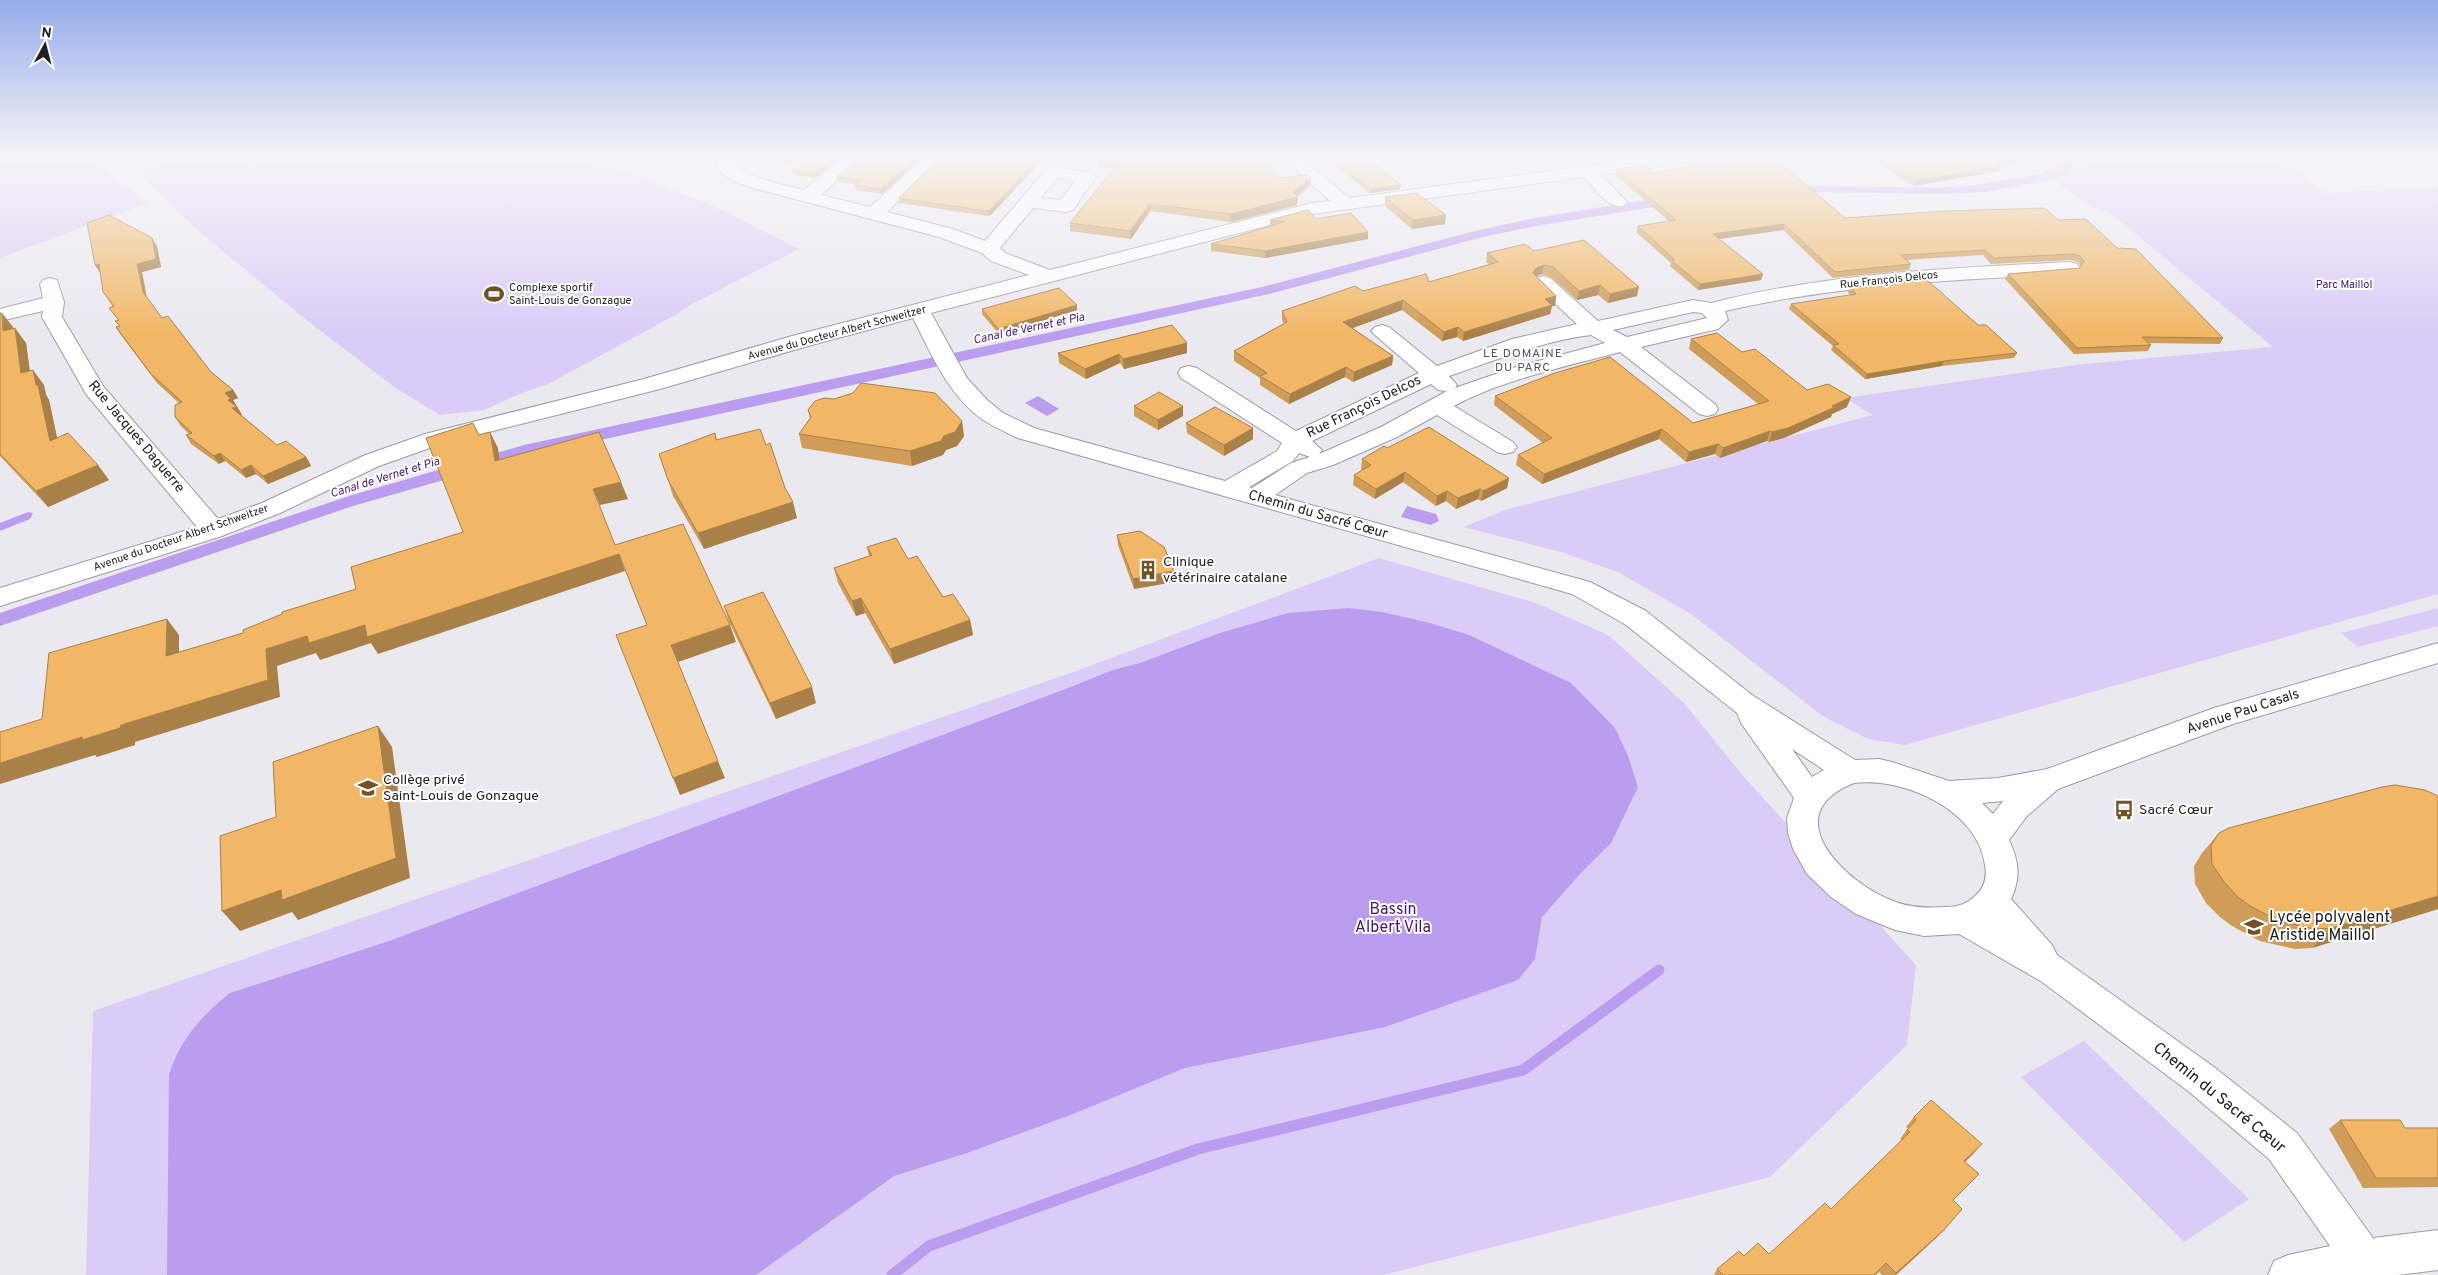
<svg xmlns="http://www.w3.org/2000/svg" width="2438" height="1275" font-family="Overpass,sans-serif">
<rect width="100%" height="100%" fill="#ebe9f0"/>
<!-- green -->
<path fill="#daccf7" d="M0 156H134L102 166 147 203 0 258Z
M172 156H586L714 206 799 249 690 305 675 315 550 383 517 395 484 410 440 415 397 389 309 322 195 228 133 168Z
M2082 156H2286L2324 193 2438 187V594L1905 745 1868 739 1824 717 1691 614 1618 572 1561 552 1463 527 1508 509 1873 415 1845 398 2083 364 2273 347 2109 212 2090 206 2052 179Z
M1379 558 1536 603 1608 635 1684 703 1744 777 1916 965 1907 1045 1770 1177 1383 1275H86L93 1011 1079 670Z
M2438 608V626L2358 647 2341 633Z
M2084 1041 2249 1199 2184 1242 2021 1077Z"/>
<!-- water -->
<path fill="#bb9df0" d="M2067 156H2083L2081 161 2069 172 2053 179 1985 192 1941 194 1752 191 1536 226 1483 237 1269 294 527 456 353 506 0 626V613L349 496 524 445 1262 287 1475 231 1529 219 1744 184 1936 188 1976 185 2041 174 2055 167Z
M1038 396 1059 409 1047 416 1025 403Z
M1407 506 1436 514 1439 521 1431 525 1401 517Z
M28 512 33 513 30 519 0 531V523Z
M1349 608 1382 612 1430 623 1469 635 1571 683 1615 728 1628 756 1638 787 1611 843 1580 874 1542 917 1535 959 1518 980 1385 1027 1185 1068 1073 1114 967 1153 894 1176 756 1275H167L169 1075C179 1041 202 1015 230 993L389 941 1063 690 1113 670 1140 663 1220 633 1288 613Z"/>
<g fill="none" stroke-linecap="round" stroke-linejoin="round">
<!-- stream -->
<path stroke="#bb9df0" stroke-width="11" d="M892 1275 929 1246 1198 1149 1523 1070 1659 970"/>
<defs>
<path id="minor" d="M719 156H736L735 166C755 180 781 184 804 190L846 156H864L821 195 870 207 926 156H944L887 212 953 229 985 241 1047 168 1053 167 1093 173 1096 177 1073 210 1066 212 1033 208 1000 248 1005 253 1050 270 1312 203 1330 201 1281 156H1299L1349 198 1663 156H1707L1704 160 1698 161 1601 175 1627 202 1624 206C1608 210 1595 188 1584 177L1312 214 931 313 967 378 987 400 1003 413 1034 428 1225 481 1277 451 1282 443 1181 378 1178 373 1181 368 1189 366 1197 368 1296 431 1419 373 1375 335 1371 331 1375 327 1382 325 1389 327 1437 366 1512 339 1577 324 1536 286 1533 282 1536 278 1543 276 1550 278 1598 321 1693 300 1711 303C1828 273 1950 268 2070 262L2077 264 2080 268 2077 272 2070 274C1954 280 1838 285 1725 311L1728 320 1718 329 1641 347 1715 404 1718 409 1715 414 1707 416 1699 414 1620 352C1568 366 1501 380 1454 406L1513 442 1517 447 1513 452 1505 454 1497 452 1437 415 1397 437 1333 465 1307 473 1275 495 1590 582 1646 611 1752 695 1855 760 1879 759 1892 762 1949 781 1998 778 2047 769 2214 708 2438 643V663L2233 724 2058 789 2027 816 2009 840C2019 861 2021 878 2011 899L2052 945 2057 955 2214 1067 2297 1133 2373 1238 2438 1230V1270L2398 1275H2268L2274 1261 2288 1255 2330 1246 2269 1159 2188 1091 2042 982 1959 934 1924 936 1895 930 1856 914 1831 897 1807 874 1793 849 1788 833 1787 818 1794 798 1741 723 1737 713 1626 625 1572 594 1018 438C1006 432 994 427 983 420 949 396 931 354 913 318L808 346 660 389 441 444 379 466 280 513 222 536 0 606V588L197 527 86 394 42 317 43 311 0 321V309L43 298 40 284 43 280 50 278 57 280 64 302 62 317 103 386 218 519 262 503 363 456 425 434 644 379 792 336 1029 275 991 261 982 253 939 237 753 188C740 183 725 179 717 168ZM1057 178 1075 181 1061 200 1041 198ZM1693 312 1702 313 1707 318 1627 337 1613 330ZM1591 335 1605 343 1519 366 1455 388 1457 385 1449 376C1496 360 1542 341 1591 335ZM1431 384 1438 390 1447 391 1381 427 1319 454 1322 450 1312 441ZM1299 453 1310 457 1291 463 1252 488 1249 487 1293 461ZM1792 749 1824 770 1812 777ZM1854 783C1904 777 1978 810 1985 865 1987 877 1985 887 1976 895 1967 904 1958 907 1945 907 1928 908 1912 908 1896 902 1847 885 1773 815 1854 783ZM2003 801 1993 814 1982 803Z"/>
</defs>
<!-- minor casing -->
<use href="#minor" stroke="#9d9ba2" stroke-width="2"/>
<!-- minor -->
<use href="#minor" fill="#fff" fill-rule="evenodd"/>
</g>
<!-- wall -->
<path fill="#cf9d58" d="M748 156H844L815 178 793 175 792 170 797 166 754 160 753 156Z
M861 156H924L882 194 856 190 855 185 856 184 838 182 837 177Z
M941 156 992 214 988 216 899 203V198Z
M1324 156H1382L1368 158V159L1401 185 1400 189 1370 193Z
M1592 156H1652L1600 162Z
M1866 156H2058L2001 166 1999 171 1913 186Z
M1098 159H1262L1279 178H1311L1310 185 1297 196V205L1231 222 1150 211 1131 239 1070 231V223L1114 169 1098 167Z
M1616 169 1651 173 1845 218 2058 220 2117 248 2223 338 2220 344 2149 343 2151 345 2148 351 2074 354 2005 279 2008 274 2080 268 2081 267 2078 262 2071 260 1991 264 1983 255 1919 259 1907 260 1911 264 1909 270 1833 278 1783 230 1719 239 1763 274 1761 280 1698 290 1670 266 1671 263 1636 232 1638 226 1669 221 1615 175Z
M1385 197 1446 215 1445 224 1412 229 1385 206Z
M1316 219 1368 232V239L1265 258 1211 251V244L1270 226V220Z
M157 246 161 267 142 272 147 298 162 318 211 372 233 390 238 398 233 400 242 415H241L277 445 306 457 311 466 268 484 256 474 246 478 225 461 219 464 191 444 186 435 189 434 180 425 175 417 180 404 157 383 121 335 116 327 119 326 115 321 118 320 109 308 113 307 103 292Z
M1534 251 1637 296 1608 303 1598 295 1577 300 1551 277 1542 274 1536 276 1556 296 1555 306H1552L1550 314 1463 341 1457 337 1442 341 1402 310 1352 328 1393 356 1392 365 1353 382 1345 377 1289 404 1260 385V378L1234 361V351L1284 324 1282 320V311L1363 291 1429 282 1489 264 1486 262 1487 253Z
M1850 287 1978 325 2017 353 2014 358 1942 366 1865 379 1831 350 1833 346 1789 309 1791 304 1850 295 1848 292Z
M982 309 1077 310 999 334 982 314Z
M0 313 26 343 30 371 44 385 46 395 49 400 57 438 109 480 48 507 0 456Z
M1691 339 1742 352 1807 390 1847 407 1832 414 1831 417 1784 438 1769 442 1767 441 1720 458 1715 454 1686 462 1659 439 1542 484 1516 465 1518 455 1543 443 1494 405 1495 396 1693 423 1758 404 1689 349Z
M1187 343V353L1124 369 1120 363 1086 379 1059 363 1058 353Z
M1134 406H1183V416L1158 430 1134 416Z
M808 410 964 436 957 446 946 450 943 455 912 466 802 448 799 434 810 418Z
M1186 423 1253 428V439L1224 456 1187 433Z
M715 433 717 440 766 445 785 488 797 518 704 549 673 496 668 480Z
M1387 448 1509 478 1507 488 1481 501 1478 499 1456 509 1446 501 1436 506 1403 482 1375 499 1353 485 1354 475 1362 470 1361 469 1362 459Z
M1117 535 1174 582 1134 589 1118 545Z
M867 547 908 559 943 597 970 620 973 635 894 664 865 613 856 616 838 583 834 568 869 556Z
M724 606 816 703 776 719 729 622Z
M2219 833 2438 909 2312 948 2295 949 2260 941 2232 926 2220 917 2206 903 2195 884 2194 866 2202 853Z
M1914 1117 1974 1153 1965 1162 1979 1174 1953 1201 1962 1209 1936 1238 1896 1275H1882L1879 1272 1876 1275H1714L1717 1269 1744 1256 1769 1254 1831 1209 1902 1140 1900 1139 1908 1128 1906 1127Z
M2340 1120 2405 1128H2438V1187L2363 1188 2329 1129Z"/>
<!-- shaded-wall -->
<path fill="#a98047" d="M837 156H844L815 178 814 173Z
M918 156H924L882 194 881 189Z
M1041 156H1046L992 214 988 216 987 211Z
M1366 156H1382L1368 158V160L1364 161Z
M1614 156H1652L1600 162 1601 157Z
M2035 156H2058L1993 167 1995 163Z
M2001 166 1999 171 1913 186 1915 181Z
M1311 178 1310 185 1296 198 1298 197 1297 205 1231 222V214L1293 192Z
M1401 185 1400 189 1370 193V189Z
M1150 204V211L1131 239 1130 231Z
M1446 215 1445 224 1412 229 1413 220Z
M1784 224 1783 230 1711 240 1713 234Z
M1368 232V239L1265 258V251Z
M152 238 157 246 161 267 142 272 147 300 143 292 137 264Z
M99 264 100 273 95 265Z
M1544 265 1542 274 1534 277 1533 273 1536 268Z
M1763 274 1761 280 1698 290 1700 284Z
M1600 285 1598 295 1577 300 1579 291Z
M1639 287 1637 296 1608 303 1610 294Z
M1556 296 1555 306H1552L1550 314 1463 341 1464 332 1545 299Z
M1403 300 1402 310 1342 332 1343 322Z
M1077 305V310L999 334 998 329Z
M2 313 13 327V346L3 331Z
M1458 327 1457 337 1442 341 1444 332Z
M15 328 26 343 32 388 21 373Z
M1187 343V353L1124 369 1123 359Z
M1119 354 1120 363 1086 379 1085 369Z
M1393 356 1392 365 1353 382 1354 372Z
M1944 361 1942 366 1865 379 1867 374Z
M1346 367 1345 377 1289 404 1290 394Z
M33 370 44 385 46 395 49 400 61 456 50 441 36 385Z
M233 390 238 398 233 400 242 415 238 417 228 400 225 393Z
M1851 397 1847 407 1832 414 1831 417 1784 438 1769 442 1772 432Z
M1183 406V416L1158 430V420Z
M962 421 964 436 957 446 946 450 943 455 912 466 910 451 944 436Z
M1253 428V439L1224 456V445Z
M1662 429 1659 439 1542 484 1544 474Z
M1770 431 1767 441 1720 458 1723 448Z
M490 432 498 448 502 478 495 461Z
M1718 444 1715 454 1686 462 1689 452Z
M220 453 225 461 219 464 214 456Z
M306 457 311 466 268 484 263 476Z
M98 465 109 480 48 507 36 491Z
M251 465 256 474 246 478 241 470Z
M1405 472 1403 482 1375 499 1376 489Z
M1509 478 1507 488 1481 501 1483 491Z
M621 482 628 499 600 505 593 489Z
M1480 489 1478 499 1456 509 1458 498Z
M1447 491 1446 501 1436 506 1437 496Z
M793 502 797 518 704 549 698 533Z
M619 554 625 571 378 654 371 643 320 660 316 653 277 666 280 697 135 742V745L97 757 95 755 0 784V763L121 725 266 649 307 636 365 625Z
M1174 571V582L1134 589 1133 579Z
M861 598 865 613 856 616 852 601Z
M167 619 179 635V672L166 656Z
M970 620 973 635 894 664 890 649Z
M730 625 736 642 678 662 671 645Z
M812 687 816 703 776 719 770 703Z
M378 726 392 747 410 878 298 920 292 912 240 931 222 911 281 890Z
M718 761 725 778 680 795 673 778Z
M2438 896V909L2312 948 2332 928Z
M1982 1144 1974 1153 1956 1170 1964 1161Z
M1944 1230 1936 1238 1896 1275H1895Z"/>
<!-- building -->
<path fill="#f1b766" stroke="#a98047" d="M753 156H837L814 173 792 170 802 162Z
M861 156H918L881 189 855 185 860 180 837 177Z
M941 156H1041L991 209 987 211 899 198Z
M1101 156H1260L1262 159H1266L1279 178 1308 175 1311 178 1293 192 1298 197 1231 214 1150 204 1130 231 1070 223 1119 162 1098 159Z
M1330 156H1368L1365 157 1401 185 1370 189Z
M1599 156H1614L1601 157Z
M1751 156H1772L1845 218 1946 211 2045 208 2058 220 2086 219 2117 248 2136 249 2223 338 2142 337 2151 345 2077 348 2008 274 2080 268 2084 261 2080 256 2073 254 1994 258 1985 250 1921 254 1901 255 1911 264 1835 272 1784 224 1713 234 1763 274 1700 284 1672 261 1675 260 1638 226 1676 220 1616 169 1648 165 1651 173Z
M1875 156H2035L1995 163 2001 166 1915 181Z
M1417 193 1446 215 1413 220 1385 197Z
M1308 210 1316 219 1351 213 1368 232 1265 251 1211 244 1284 222 1270 220Z
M109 215 152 238 156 259 137 264 143 292 162 318 168 316 211 372 233 390 225 393 231 399 228 400 237 407 232 408 277 445 286 441 306 457 263 476 251 465 241 470 220 453 214 456 186 435 192 433 175 417V405L182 402 151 374 116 327 120 326 115 321 119 320 109 308 114 306 103 292 99 264 95 265 87 223Z
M1584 240 1639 287 1610 294 1600 285 1579 291 1553 267 1544 265 1536 268 1533 273 1556 296 1545 299 1552 305 1464 332 1458 327 1444 332 1403 300 1343 322 1393 356 1354 372 1346 367 1290 394 1260 376 1267 373 1234 351 1287 322 1282 311 1355 286 1363 291 1426 274 1429 282 1498 262 1487 253 1525 244 1534 251Z
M1927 280 1978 325H1986L2017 353 1944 361 1867 374 1833 345 1839 344 1791 304 1856 294 1850 287Z
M1059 288 1077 305 998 329 982 309Z
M0 313H2L3 331 15 328 21 373 33 370 36 385H38L50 441 68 433 98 465 36 491 0 454Z
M1172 325 1187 343 1123 359 1119 354 1085 369 1058 353Z
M1717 333 1742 352 1755 349 1807 390 1828 384 1851 397 1832 406 1835 407 1788 428 1772 432 1770 431 1723 448 1718 444 1689 452 1662 429 1544 474 1518 455 1552 438 1495 396 1555 373 1610 357 1693 423 1769 401 1691 339Z
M861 383 935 393 962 421 955 432 944 436 941 441 910 451 799 434 811 417 808 410 815 401 824 398 834 399 853 393Z
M1159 392 1183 406 1158 420 1134 406Z
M1215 407 1253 428 1224 445 1186 423Z
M473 423 479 435 490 432 495 461 599 432 621 482 593 489 615 545 683 524 730 625 671 645 718 761 673 778 616 635 647 625 619 554 367 637 365 625 309 643 307 636 266 649 268 680 121 725 120 728 82 740V737L0 763V732L42 719 49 653 167 619 166 656 243 633V630L282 614V612L356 589 351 567 463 532 426 438Z
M1429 427 1509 478 1483 491 1480 489 1458 498 1447 491 1437 496 1405 472 1376 489 1354 475 1371 465 1362 459 1384 446 1387 448Z
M760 429 766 445 770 443 785 488 793 502 698 533 668 480 659 454 715 433 716 440Z
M1140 531 1164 547 1174 571 1133 579 1117 535Z
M896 538 908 559 917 556 943 597 953 594 970 620 890 649 861 598 852 601 834 568 872 555 867 547Z
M763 592 812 687 770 703 724 606Z
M378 726 396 858 282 900 281 890 222 911 220 836 276 817 273 762Z
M2395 785 2425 790 2438 796V896L2332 928 2315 929 2279 921 2250 906 2238 897 2224 882 2212 864 2211 845 2219 833 2229 828 2382 787Z
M1931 1100 1982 1144 1964 1161 1979 1174 1953 1200 1962 1209 1944 1230 1896 1273 1886 1263 1874 1275H1723L1717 1269 1739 1251 1744 1256 1758 1243 1769 1254 1825 1203 1831 1209 1910 1132 1907 1130 1916 1120 1914 1117Z
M2340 1120H2400L2405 1128H2438V1178H2376Z"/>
<!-- sky -->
<linearGradient id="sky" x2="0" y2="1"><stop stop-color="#96abeb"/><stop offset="0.47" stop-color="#f6f5f8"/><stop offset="1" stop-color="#f6f5f8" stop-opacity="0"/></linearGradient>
<rect width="2438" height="334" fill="url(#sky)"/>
<!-- icons -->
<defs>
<symbol id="stadium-bare" viewBox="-9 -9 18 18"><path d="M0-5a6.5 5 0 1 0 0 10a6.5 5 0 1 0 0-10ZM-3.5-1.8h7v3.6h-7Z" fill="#705226" stroke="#fff" stroke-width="2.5" paint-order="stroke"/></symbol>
<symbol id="building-bare" viewBox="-9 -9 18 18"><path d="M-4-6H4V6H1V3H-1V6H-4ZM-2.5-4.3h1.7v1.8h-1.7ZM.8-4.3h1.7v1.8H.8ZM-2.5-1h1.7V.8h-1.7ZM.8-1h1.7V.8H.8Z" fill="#705226" stroke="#fff" stroke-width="2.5" paint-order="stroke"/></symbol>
<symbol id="school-bare" viewBox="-9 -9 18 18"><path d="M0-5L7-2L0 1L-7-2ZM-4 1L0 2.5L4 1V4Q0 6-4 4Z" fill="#705226" stroke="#fff" stroke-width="2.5" paint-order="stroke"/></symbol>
<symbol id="bus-bare" viewBox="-9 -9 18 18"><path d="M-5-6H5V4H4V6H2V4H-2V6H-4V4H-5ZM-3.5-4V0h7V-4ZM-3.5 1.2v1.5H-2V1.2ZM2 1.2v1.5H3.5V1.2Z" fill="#705226" stroke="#fff" stroke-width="2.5" paint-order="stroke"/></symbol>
</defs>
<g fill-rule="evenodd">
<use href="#stadium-bare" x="480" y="280" width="28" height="28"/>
<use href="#building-bare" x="1134" y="556" width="28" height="28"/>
<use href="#school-bare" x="354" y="774" width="28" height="28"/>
<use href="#bus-bare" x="2110" y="796" width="28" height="28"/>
<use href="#school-bare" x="2240" y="913" width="28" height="28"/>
</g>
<g text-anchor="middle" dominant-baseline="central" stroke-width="4" stroke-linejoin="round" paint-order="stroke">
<!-- far-street labels -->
<g font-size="11" fill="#212023" stroke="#fff">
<text transform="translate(1889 280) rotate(-6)">Rue François Delcos</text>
<text transform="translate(837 333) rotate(-15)">Avenue du Docteur Albert Schweitzer</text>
<text transform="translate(181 538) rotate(-19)">Avenue du Docteur Albert Schweitzer</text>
</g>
<!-- far-park labels -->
<g font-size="11" fill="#441575" stroke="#fff">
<text x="2344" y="285">Parc Maillol</text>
</g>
<!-- far-poi labels -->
<g font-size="11" fill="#212023" stroke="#fff" text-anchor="start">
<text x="509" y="288">Complexe sportif<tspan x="509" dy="13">Saint-Louis de Gonzague</tspan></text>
</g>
<!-- far-water labels -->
<g font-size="12" font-style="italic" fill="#461978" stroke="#fff">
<text transform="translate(1029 329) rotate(-12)">Canal de Vernet et Pia</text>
<text transform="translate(385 478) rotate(-17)">Canal de Vernet et Pia</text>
</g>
<!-- far-neighbourhood labels -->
<g font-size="12" letter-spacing="1" fill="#525056" stroke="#fff">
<text x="1523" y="354">LE DOMAINE<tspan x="1523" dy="14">DU PARC</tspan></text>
</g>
<!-- street labels -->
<g font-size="14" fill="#212023" stroke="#fff">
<text transform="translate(1364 407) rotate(-26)">Rue François Delcos</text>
<text transform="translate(136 437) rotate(50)">Rue Jacques Daguerre</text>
<text transform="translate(1318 515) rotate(16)">Chemin du Sacré Cœur</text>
<text transform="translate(2243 712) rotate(-18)">Avenue Pau Casals</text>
</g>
<!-- poi labels -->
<g font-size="14" fill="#212023" stroke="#fff" text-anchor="start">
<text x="1163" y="562">Clinique<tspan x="1163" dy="16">vétérinaire catalane</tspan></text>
<text x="383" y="780">Collège privé<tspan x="383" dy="16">Saint-Louis de Gonzague</tspan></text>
<text x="2139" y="810">Sacré Cœur</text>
</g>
<!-- near-park labels -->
<g font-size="16" fill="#441575" stroke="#fff">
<text x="1393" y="910">Bassin<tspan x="1393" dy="18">Albert Vila</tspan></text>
</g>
<!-- near-poi labels -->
<g font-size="16" fill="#212023" stroke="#fff" text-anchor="start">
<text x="2269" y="918">Lycée polyvalent<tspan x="2269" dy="18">Aristide Maillol</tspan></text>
</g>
<!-- near-street labels -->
<g font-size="16" fill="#212023" stroke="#fff">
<text transform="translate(2219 1098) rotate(39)">Chemin du Sacré Cœur</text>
</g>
</g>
<!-- north arrow -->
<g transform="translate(45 45) rotate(7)" stroke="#ffffff" stroke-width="4" paint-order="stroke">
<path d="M0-4L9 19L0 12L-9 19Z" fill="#212023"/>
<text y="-8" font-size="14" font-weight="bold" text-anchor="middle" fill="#212023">N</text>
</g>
</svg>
